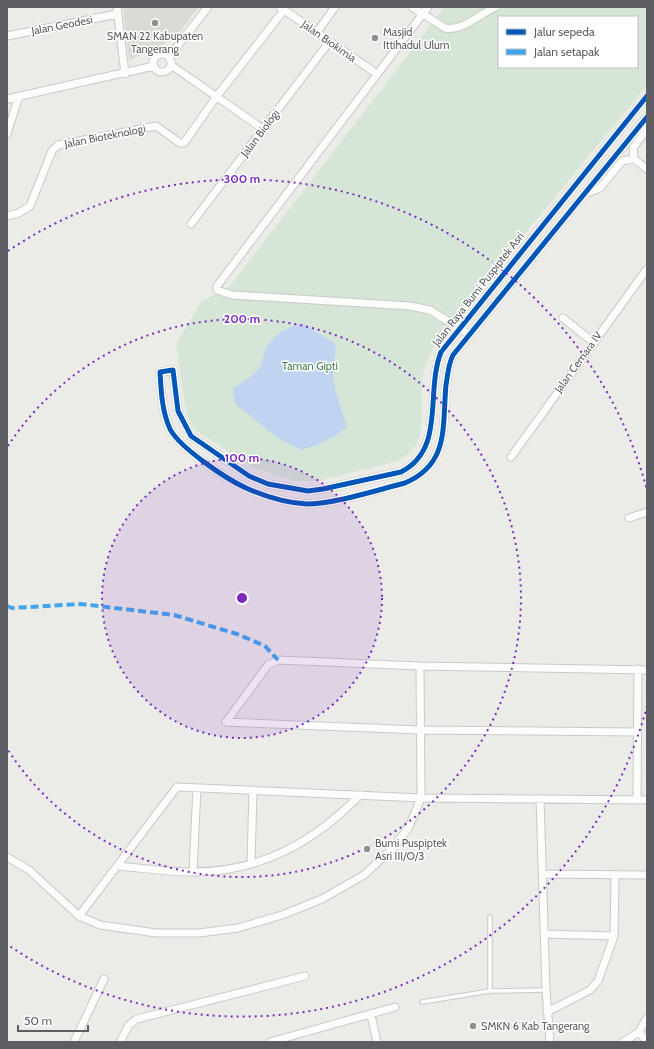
<svg xmlns="http://www.w3.org/2000/svg" width="654" height="1049" font-family="Cabin,sans-serif">
<rect width="100%" height="100%" fill="#ebebe7"/>
<!-- education -->
<path fill="#dbdbd5" d="M123 7H199L173 40 129 60Z"/>
<!-- green -->
<path fill="#d6e6d6" fill-rule="evenodd" d="M445 7H647V85L438 339C431 353 423 367 422 382 419 414 431 449 394 462L318 481H295L254 468 195 430 188 418 185 404 176 344 201 302 230 286ZM499 17H637V67H499Z"/>
<!-- water -->
<path fill="#c0d3f1" d="M302 323 333 342 336 347 333 375 335 389 347 427C334 438 318 446 302 450L279 439 235 404 233 388C243 382 253 376 260 367 263 362 263 355 266 349 272 336 288 326 302 323Z"/>
<g fill="none" stroke-linecap="round" stroke-linejoin="round">
<defs>
<path id="service" d="M490 917V991
M422 1002 490 991 546 990"/>
<path id="minor" d="M117 7 125 74
M280 7 377 74
M412 7 445 28C463 32 480 13 496 7
M428 7 217 286V290L232 295 410 306 430 310 470 335
M317 32 335 7
M7 36 117 14
M153 63a9 9 0 1 1 18 0a9 9 0 1 1-18 0Z
M169 57 208 7
M171 65 263 129
M647 96 441 352C425 393 446 449 401 472L323 489 308 491 268 484 249 476 191 436 178 411 173 370 160 372C161 390 162 412 170 429 179 447 226 479 246 488 264 496 287 503 307 504 334 504 377 490 405 483 450 464 442 426 446 385 448 374 448 365 453 355L647 117
M7 99 154 66
M7 134 19 96
M634 159 647 169
M587 193 600 188 622 161 634 159 633 148 647 129
M7 216 19 213 30 206 52 151 58 145 156 126 180 143H184L217 96 284 10
M191 224 330 41
M563 318 593 342
M511 457 647 269
M629 518 647 512
M226 722 268 665 278 660 420 666 647 670
M226 722 420 730 637 732
M540 799 546 990 550 1042
M637 800 638 669
M7 857 29 870 79 916 100 925 156 933H199L238 928 282 915 322 899 364 875 392 849 409 827 421 798 420 666
M251 864 253 790
M117 866C142 868 168 872 193 872 261 872 314 842 360 795
M193 872 197 788
M543 874 647 875
M79 916 177 787 421 798 647 800
M545 934 614 936
M547 1012 590 990 598 981 614 936 615 875
M371 1015 377 1042
M639 1032 647 1042
M74 1042 104 979
M120 1042 129 1025 137 1019 305 976
M270 1042 395 1007
M623 1042 639 1032 647 1018"/>
</defs>
<!-- service casing -->
<use href="#service" stroke="#c9c9c9" stroke-width="5.5"/>
<!-- minor casing -->
<use href="#minor" stroke="#c9c9c9" stroke-width="9"/>
<!-- service -->
<use href="#service" stroke="#fcfcfb" stroke-width="3.5"/>
<!-- minor -->
<use href="#minor" stroke="#fcfcfb" stroke-width="7"/>
<!-- quiet -->
<path stroke="#40a5ee" stroke-width="4" stroke-dasharray="8 4" stroke-linecap="butt" d="M7 606 12 608 81 604 174 615 237 634 265 646 278 660"/>
<defs>
<path id="cycleway" d="M647 96 441 352C425 393 446 449 401 472L323 489 308 491 268 484 249 476 191 436 178 411 173 370 160 372C161 390 162 412 170 429 179 447 226 479 246 488 264 496 287 503 307 504 334 504 377 490 405 483 450 464 442 426 446 385 448 374 448 365 453 355L647 117"/>
</defs>
<!-- cycleway casing -->
<use href="#cycleway" stroke="#fff" stroke-width="8"/>
<!-- cycleway -->
<use href="#cycleway" stroke="#0057b8" stroke-width="5"/>
</g>
<!-- distance rings -->
<circle cx="242" cy="598" r="140" fill="#7b2cbf" fill-opacity=".12"/>
<g fill="none" stroke="#7b2cbf" stroke-width="2" stroke-dasharray="2 4">
<circle cx="242" cy="598" r="140"/>
<path d="M8 446A279 279 0 1 1 8 750"/>
<path d="M647 706A419 419 0 0 1 8 945M8 251A419 419 0 0 1 647 490"/>
</g>
<!-- markers -->
<g fill="#8f8f91" stroke="#fff" stroke-width="1.5">
<circle cx="155" cy="23" r="4"/>
<circle cx="375" cy="38" r="4"/>
<circle cx="367" cy="849" r="4"/>
<circle cx="473" cy="1026" r="4"/>
</g>
<g text-anchor="middle" dominant-baseline="central" stroke-width="3" stroke-linejoin="round" paint-order="stroke">
<!-- street labels -->
<g font-size="11" fill="#5d5e63" stroke="#fff">
<text transform="translate(62 25) rotate(-11)">Jalan Geodesi</text>
<text transform="translate(329 41) rotate(35)">Jalan Biokimia</text>
<text transform="translate(260 133) rotate(-53)">Jalan Biologi</text>
<text transform="translate(105 136) rotate(-11)">Jalan Bioteknologi</text>
<text transform="translate(478 289) rotate(-52)">Jalan Raya Bumi Puspiptek Asri</text>
<text transform="translate(578 362) rotate(-54)">Jalan Cemara IV</text>
</g>
<!-- poi labels -->
<g font-size="11" fill="#5d5e63" stroke="#fff" text-anchor="start">
<text x="383" y="32">Masjid<tspan x="383" dy="13">Ittihadul Ulum</tspan></text>
<text x="155" y="36" text-anchor="middle">SMAN 22 Kabupaten<tspan x="155" dy="13">Tangerang</tspan></text>
<text x="375" y="843">Bumi Puspiptek<tspan x="375" dy="13">Asri III/O/3</tspan></text>
<text x="481" y="1026">SMKN 6 Kab Tangerang</text>
</g>
<!-- park labels -->
<g font-size="11" fill="#3f804d" stroke="#fff">
<text x="310" y="366">Taman Gipti</text>
</g>
</g>
<circle cx="242" cy="598" r="6" fill="#7b2cbf" stroke="#fff" stroke-width="2"/>
<g font-size="12" text-anchor="middle" font-weight="bold" fill="#7b2cbf" stroke="#fff" stroke-width="3" stroke-linejoin="round" paint-order="stroke">
<text x="242" y="183">300 m</text>
<text x="242" y="323">200 m</text>
<text x="242" y="462">100 m</text>
</g>
<!-- border -->
<rect width="654" height="1049" fill="none" stroke="#5d5e63" stroke-width="16"/>
<!-- legend -->
<rect x="498" y="16" width="140" height="52" fill="#ffffff" stroke="#bebfc1"/>
<rect x="506" y="29" width="20" height="6" fill="#0057b8" stroke="#bebfc1"/>
<text x="534" y="36" font-size="12" fill="#5d5e63">Jalur sepeda</text>
<rect x="506" y="49" width="20" height="6" fill="#40a5ee" stroke="#bebfc1"/>
<text x="534" y="56" font-size="12" fill="#5d5e63">Jalan setapak</text>
<!-- scale -->
<path d="M18 1025v6h70v-6" fill="none" stroke="#5d5e63" stroke-width="2"/>
<text x="24" y="1025" font-size="12" fill="#5d5e63" stroke="#ffffff" stroke-width="3" paint-order="stroke">50 m</text>
</svg>
